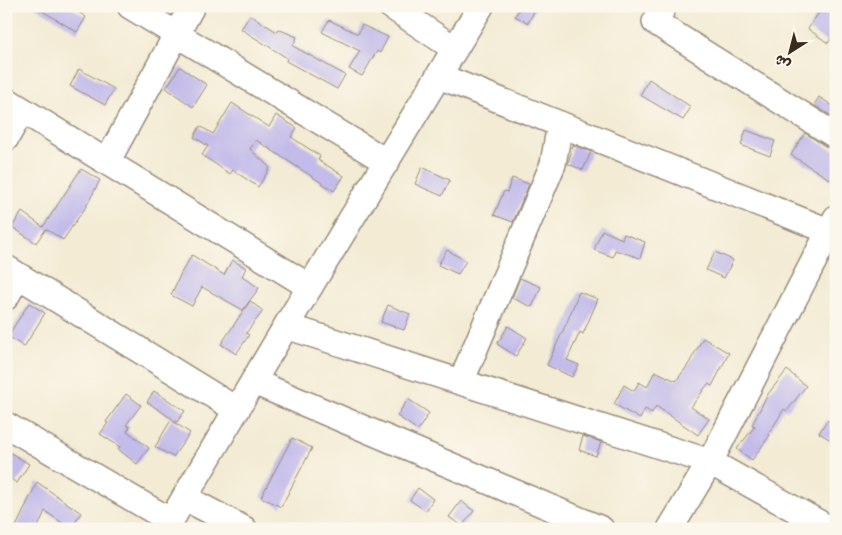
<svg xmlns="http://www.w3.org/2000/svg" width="842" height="535" font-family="Delius,'Playpen Sans Arabic',sans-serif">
<rect width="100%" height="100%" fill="#fbf7ec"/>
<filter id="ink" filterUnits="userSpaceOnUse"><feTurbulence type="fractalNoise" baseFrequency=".02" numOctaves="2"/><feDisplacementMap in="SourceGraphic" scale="10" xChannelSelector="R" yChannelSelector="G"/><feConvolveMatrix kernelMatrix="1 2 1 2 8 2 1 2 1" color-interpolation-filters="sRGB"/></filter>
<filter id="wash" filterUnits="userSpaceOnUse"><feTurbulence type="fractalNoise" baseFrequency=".0096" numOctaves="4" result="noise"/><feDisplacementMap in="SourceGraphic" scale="20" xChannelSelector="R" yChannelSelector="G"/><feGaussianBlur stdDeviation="1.12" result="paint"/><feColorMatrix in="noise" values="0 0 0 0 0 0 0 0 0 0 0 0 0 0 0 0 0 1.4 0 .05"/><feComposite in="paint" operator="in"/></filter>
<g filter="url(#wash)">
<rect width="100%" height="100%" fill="#f3ebd4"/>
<g id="blocks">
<!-- building -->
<path fill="#c3bbe9" d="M34 6H69L86 17 77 32Z
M521 6H537L528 23 515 16Z
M823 6H828L836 11V32L828 43 808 29Z
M250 15 277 32 278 29 297 37 293 46 345 75 337 89 286 61 287 58 241 29Z
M329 20 358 34 362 25 388 37 380 53 377 51 362 76 349 69 360 51 322 32Z
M180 67 207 85 193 107 166 88Z
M79 69 114 89 105 105 70 86Z
M649 79 691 107 683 120 640 95Z
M819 97 836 108V112L833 117 814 105Z
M232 103 269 127 276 115 297 128 291 137 320 156 318 160 344 176 334 191 256 140 250 149 270 168 258 187 233 170 230 174 202 155 208 146 194 137 200 126 213 134Z
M746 130 775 141 770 156 741 145Z
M805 133 828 148 836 150V172L831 180 791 155Z
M573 145 591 152 583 170 568 164Z
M422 167 450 180 442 196 415 184Z
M81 169 100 180 87 205 63 240 46 229 36 243 12 227 22 212 43 227Z
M512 178 529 184 513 222 494 215 504 191 507 192Z
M602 230 622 239 624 234 645 242 640 258 615 250 613 257 594 250Z
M447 250 466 261 458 274 438 265Z
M715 252 733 260 724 278 706 270Z
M192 255 224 275 232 260 246 268 242 276 259 288 243 310 202 287 192 306 171 295 181 273Z
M520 278 541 287 532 307 512 298Z
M579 292 598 299 583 334 580 332 567 360 579 365 572 377 547 365 567 322Z
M250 301 263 311 246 333 249 335 236 354 221 344Z
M29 303 45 313 24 347 8 336Z
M388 305 410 314 404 330 381 322Z
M508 326 527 338 516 356 497 344Z
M703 338 729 353 712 386 708 384 691 407 709 419 698 435 656 406 652 413 645 409 640 419 614 404 624 385 634 391 639 382 647 387 655 371 676 381 688 365Z
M787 370 806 386 787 411 784 409 768 435H770L752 460 737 449 755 426 752 425 768 394Z
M154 391 185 411 177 422 147 402Z
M126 394 141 405 126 425 130 427 127 431 149 448 137 464 118 449 120 447 100 434 108 423 106 422Z
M408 399 429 413 418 430 397 416Z
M171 420 190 433 173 457 155 447Z
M827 420 836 426V443L819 433Z
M583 436 601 442 596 456 579 450Z
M292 438 312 448 281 507 261 497Z
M6 450 29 464 17 483 6 476Z
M37 482 81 513 71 529 45 511 37 529H15Z
M418 488 433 499 426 511 410 500Z
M461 501 474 511 462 526 449 517Z"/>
</g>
</g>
<g filter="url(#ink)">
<use href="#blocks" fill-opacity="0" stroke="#978a79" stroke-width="1"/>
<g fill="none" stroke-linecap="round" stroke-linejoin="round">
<defs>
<path id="minor" d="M130 6 387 162
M391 6 455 49
M664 6 655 22 836 136
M439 76 836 234
M6 100 310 287
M6 138 22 110
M107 162 192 6
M6 268 237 410
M6 297 18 276
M286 326 710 462 830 529
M254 382 601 529
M461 382 553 164 560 124
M6 425 171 521
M185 498 244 529
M166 529 286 326 481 6
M670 529 710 462 836 218"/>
</defs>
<!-- minor casing -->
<use href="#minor" stroke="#978a79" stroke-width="28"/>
<!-- minor -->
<use href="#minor" stroke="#fff" stroke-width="25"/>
</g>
</g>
<!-- margin -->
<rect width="842" height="535" fill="none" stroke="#fbf7ec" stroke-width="25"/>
<!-- north arrow -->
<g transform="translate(790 52) rotate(216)" stroke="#fbf7ec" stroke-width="4" paint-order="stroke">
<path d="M0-4L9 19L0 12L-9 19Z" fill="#3b2a1e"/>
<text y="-8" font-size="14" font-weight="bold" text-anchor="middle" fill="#3b2a1e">ش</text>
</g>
</svg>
